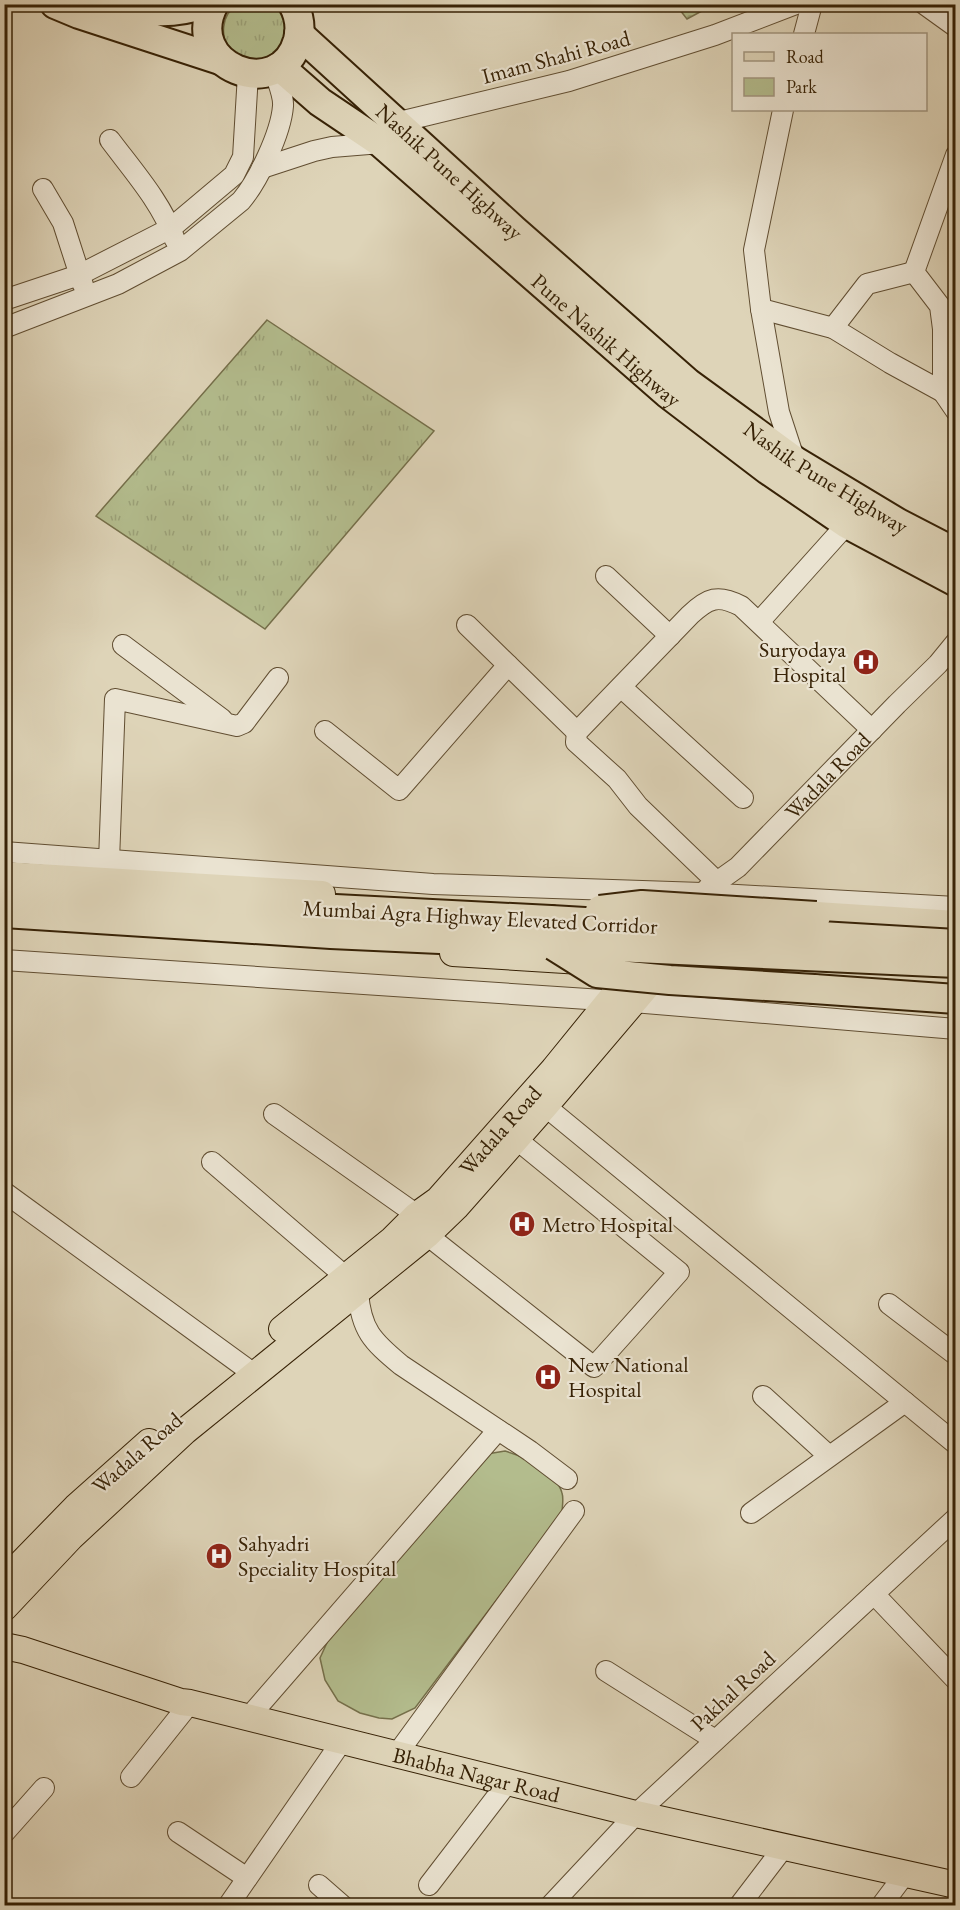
<svg xmlns="http://www.w3.org/2000/svg" width="960" height="1910" font-family="'EB Garamond',serif">
<defs>
<pattern id="grass-tufts" width="24" height="20" patternUnits="userSpaceOnUse" patternTransform="scale(1.5)"><rect width="24" height="20" fill="#b3bc8d"/><path d="M3 7l-1-3M5 7V3M7 7l1-3M15 17l-1-3M17 17v-4M19 17l1-3" fill="none" stroke="#9ba178"/></pattern>
<pattern id="cemetery-stones" width="16" height="16" patternUnits="userSpaceOnUse" patternTransform="scale(1.5)"><rect width="16" height="16" fill="#b3bc8d"/><path d="M2 7V4a2 2 0 0 1 4 0v3zM10 15v-3a2 2 0 0 1 4 0v3z" fill="#9ba178"/></pattern>
</defs>
<rect width="100%" height="100%" fill="#ded4b8"/>
<filter id="stains"><feTurbulence type="fractalNoise" baseFrequency=".00333" numOctaves="4"/><feColorMatrix values="0 0 0 0 .2 0 0 0 0 .09 0 0 0 0 .02 0 0 0 .5 -.17"/></filter>
<radialGradient id="worn" r=".72"><stop offset=".6" stop-color="#630" stop-opacity="0"/><stop offset="1" stop-color="#630" stop-opacity=".3"/></radialGradient>
<!-- grass -->
<path fill="url(#grass-tufts)" stroke="#756f4a" stroke-width="1.5" d="M238 5C248 5 261 2 270 5 283 8 288 29 285 40 284 43 280 49 278 52 267 65 244 64 232 52 219 39 221 13 238 5Z
M267 320 434 431 265 629 96 516Z"/>
<!-- cemetery -->
<path fill="url(#cemetery-stones)" stroke="#756f4a" stroke-width="1.5" d="M676 5H713L687 19Z"/>
<!-- park -->
<path fill="#b3bc8d" stroke="#756f4a" stroke-width="1.5" d="M505 1451C525 1457 556 1471 562 1493 564 1499 562 1507 562 1513L415 1708 392 1719 379 1718 360 1713 338 1701 325 1680 320 1658 331 1634 487 1454Z"/>
<g fill="none" stroke-linecap="round" stroke-linejoin="round">
<defs>
<g id="minor">
<path d="M924 4 956 27"/>
<path d="M804 34 812 4"/>
<path d="M783 110 754 250 761 309 779 412 795 461"/>
<path d="M395 123 569 81 715 35 796 4"/>
<path d="M110 140C134 172 161 202 175 240"/>
<path d="M956 155 914 272 940 306 943 329V392L956 411"/>
<path d="M262 168 314 151 332 147 381 143"/>
<path d="M43 189 63 223 83 285"/>
<path d="M4 300 79 275 171 228 234 175 243 157 248 74"/>
<path d="M761 309 833 328 890 363 943 392"/>
<path d="M4 328 118 284 180 251 241 201C258 181 281 133 283 106 284 95 277 81 274 70"/>
<path d="M833 328 867 284 914 272"/>
<path d="M606 576 670 636"/>
<path d="M759 622 847 524"/>
<path d="M467 625 577 732"/>
<path d="M123 645 222 719"/>
<path d="M621 687 743 798"/>
<path d="M325 731 399 790 508 665"/>
<path d="M4 852 433 884 702 893 956 907"/>
<path d="M109 861 115 699 237 726 244 723 278 678"/>
<path d="M717 882 638 806 617 779 576 742 577 732 690 615C708 598 718 594 741 606L872 730"/>
<path id="s1" d="M707 889 738 867 897 704 938 664 956 642"/>
<path d="M4 960 633 1002 956 1029"/>
<path d="M545 1106 956 1444"/>
<path d="M274 1114 417 1215"/>
<path d="M212 1162 346 1277"/>
<path d="M4 1192 254 1374"/>
<path d="M427 1235 594 1367 679 1272 516 1139"/>
<path d="M358 1292C361 1330 372 1341 401 1365L530 1451 567 1479"/>
<path d="M889 1304 956 1355"/>
<path d="M763 1396 829 1456"/>
<path d="M751 1513 905 1402"/>
<path d="M874 1594 956 1680"/>
<path d="M606 1671 715 1740"/>
<path d="M249 1717 498 1430"/>
<path d="M397 1754 574 1511"/>
<path d="M131 1777 190 1703"/>
<path d="M178 1832 247 1878"/>
<path d="M4 1833 44 1788"/>
<path d="M319 1885 343 1906"/>
<path d="M429 1885 508 1782"/>
<path d="M228 1906 342 1741"/>
<path d="M550 1906 636 1814 956 1518"/>
<path d="M739 1906 784 1847"/>
<path d="M881 1906 905 1874"/>
</g>
<g id="major">
<path d="M4 875 322 894"/>
<path d="M453 953 581 961"/>
<path id="s2" d="M282 1329 393 1239 417 1215 438 1200 554 1069 641 962"/>
<path d="M4 1581 76 1507 149 1442"/>
<path d="M4 1608 71 1537 185 1431 427 1235 456 1207 545 1106 664 966"/>
<path id="s3" d="M4 1646 23 1650 181 1702 190 1703 636 1814 956 1885"/>
</g>
<g id="highway">
<path d="M55 4 79 14 220 60"/>
<path d="M116 4C146 13 174 15 203 4"/>
<path d="M214 4C181 66 280 105 298 40 301 28 299 15 293 4"/>
<path id="s4" d="M299 34 514 230 688 383 795 461 898 523 956 553"/>
<path id="s5" d="M280 67 320 102 381 143 667 393 768 470 847 524 956 582"/>
<path d="M4 892 551 920"/>
<path d="M4 913 331 934 551 944"/>
<path d="M816 916 956 925"/>
<path d="M814 989 956 999"/>
</g>
</defs>
<!-- minor casing -->
<use href="#minor" stroke="#614e32" stroke-width="22"/>
<!-- major casing -->
<use href="#major" stroke="#372206" stroke-width="28"/>
<!-- highway casing -->
<use href="#highway" stroke="#372206" stroke-width="32"/>
<!-- minor -->
<use href="#minor" stroke="#eae3d1" stroke-width="20"/>
<!-- major -->
<use href="#major" stroke="#ded4b8" stroke-width="26"/>
<!-- highway -->
<use href="#highway" stroke="#ded4b8" stroke-width="28"/>
<defs>
<path id="highway-bridge" d="M600 910 642 905 816 916
M551 920 956 944
M551 944 956 963
M554 946 597 973 670 980 814 989"/>
</defs>
<!-- highway-bridge casing -->
<use href="#highway-bridge" stroke="#372206" stroke-width="32" stroke-linecap="butt"/>
<!-- highway-bridge -->
<use href="#highway-bridge" stroke="#ded4b8" stroke-width="28"/>
</g>
<!-- icons -->
<defs>
<symbol id="hospital-disc" viewBox="-11 -11 22 22"><circle r="9.5" fill="#8f2418" stroke="#eae3d1"/><path d="M-5-5h3v3.5h4V-5h3V5h-3V1.5h-4V5h-3Z" fill="#fff"/></symbol>
</defs>
<g fill-rule="evenodd">
<use href="#hospital-disc" x="851" y="647" width="30" height="30"/>
<use href="#hospital-disc" x="507" y="1209" width="30" height="30"/>
<use href="#hospital-disc" x="533" y="1362" width="30" height="30"/>
<use href="#hospital-disc" x="204" y="1541" width="30" height="30"/>
</g>
<g text-anchor="middle" dominant-baseline="central" stroke-width="4.5" stroke-linejoin="round" paint-order="stroke">
<!-- street labels -->
<g font-size="22" fill="#372206" stroke="#eae3d1">
<text transform="translate(556 57) rotate(-15)">Imam Shahi Road</text>
<text stroke="none"><textPath href="#s4" startOffset="204">Nashik Pune Highway</textPath></text>
<text stroke="none"><textPath href="#s5" startOffset="426">Pune Nashik Highway</textPath></text>
<text stroke="none"><textPath href="#s4" startOffset="690">Nashik Pune Highway</textPath></text>
<text stroke="none"><textPath href="#s1" startOffset="166">Wadala Road</textPath></text>
<text transform="translate(480 917) rotate(3)">Mumbai Agra Highway Elevated Corridor</text>
<text stroke="none"><textPath href="#s2" startOffset="296">Wadala Road</textPath></text>
<text transform="translate(137 1453) rotate(-41)">Wadala Road</text>
<text transform="translate(733 1691) rotate(-43)">Pakhal Road</text>
<text stroke="none"><textPath href="#s3" startOffset="490">Bhabha Nagar Road</textPath></text>
</g>
<!-- poi labels -->
<g font-size="22" fill="#372206" stroke="#eae3d1" text-anchor="start">
<text x="846" y="649" text-anchor="end">Suryodaya<tspan x="846" dy="25">Hospital</tspan></text>
<text x="542" y="1224">Metro Hospital</text>
<text x="568" y="1364">New National<tspan x="568" dy="25">Hospital</tspan></text>
<text x="238" y="1543">Sahyadri<tspan x="238" dy="25">Speciality Hospital</tspan></text>
</g>
</g>
<!-- margin -->
<rect width="960" height="1910" fill="none" stroke="#ded4b8" stroke-width="24"/>
<rect x="6" y="6" width="948" height="1898" fill="none" stroke="#372206" stroke-width="3"/>
<rect x="12" y="12" width="936" height="1886" fill="none" stroke="#372206" stroke-width="1.5"/>
<!-- legend -->
<rect x="732" y="33" width="195" height="78" fill="#eae3d1" stroke="#a29680" stroke-width="1.5"/>
<rect x="744" y="52" width="30" height="9" fill="#ded4b8" stroke="#a29680" stroke-width="1.5"/>
<text x="786" y="63" font-size="18" fill="#372206">Road</text>
<rect x="744" y="78" width="30" height="18" fill="#b3bc8d" stroke="#a29680" stroke-width="1.5"/>
<text x="786" y="93" font-size="18" fill="#372206">Park</text>
<rect width="100%" height="100%" filter="url(#stains)"/>
<rect width="100%" height="100%" fill="url(#worn)"/>
</svg>
